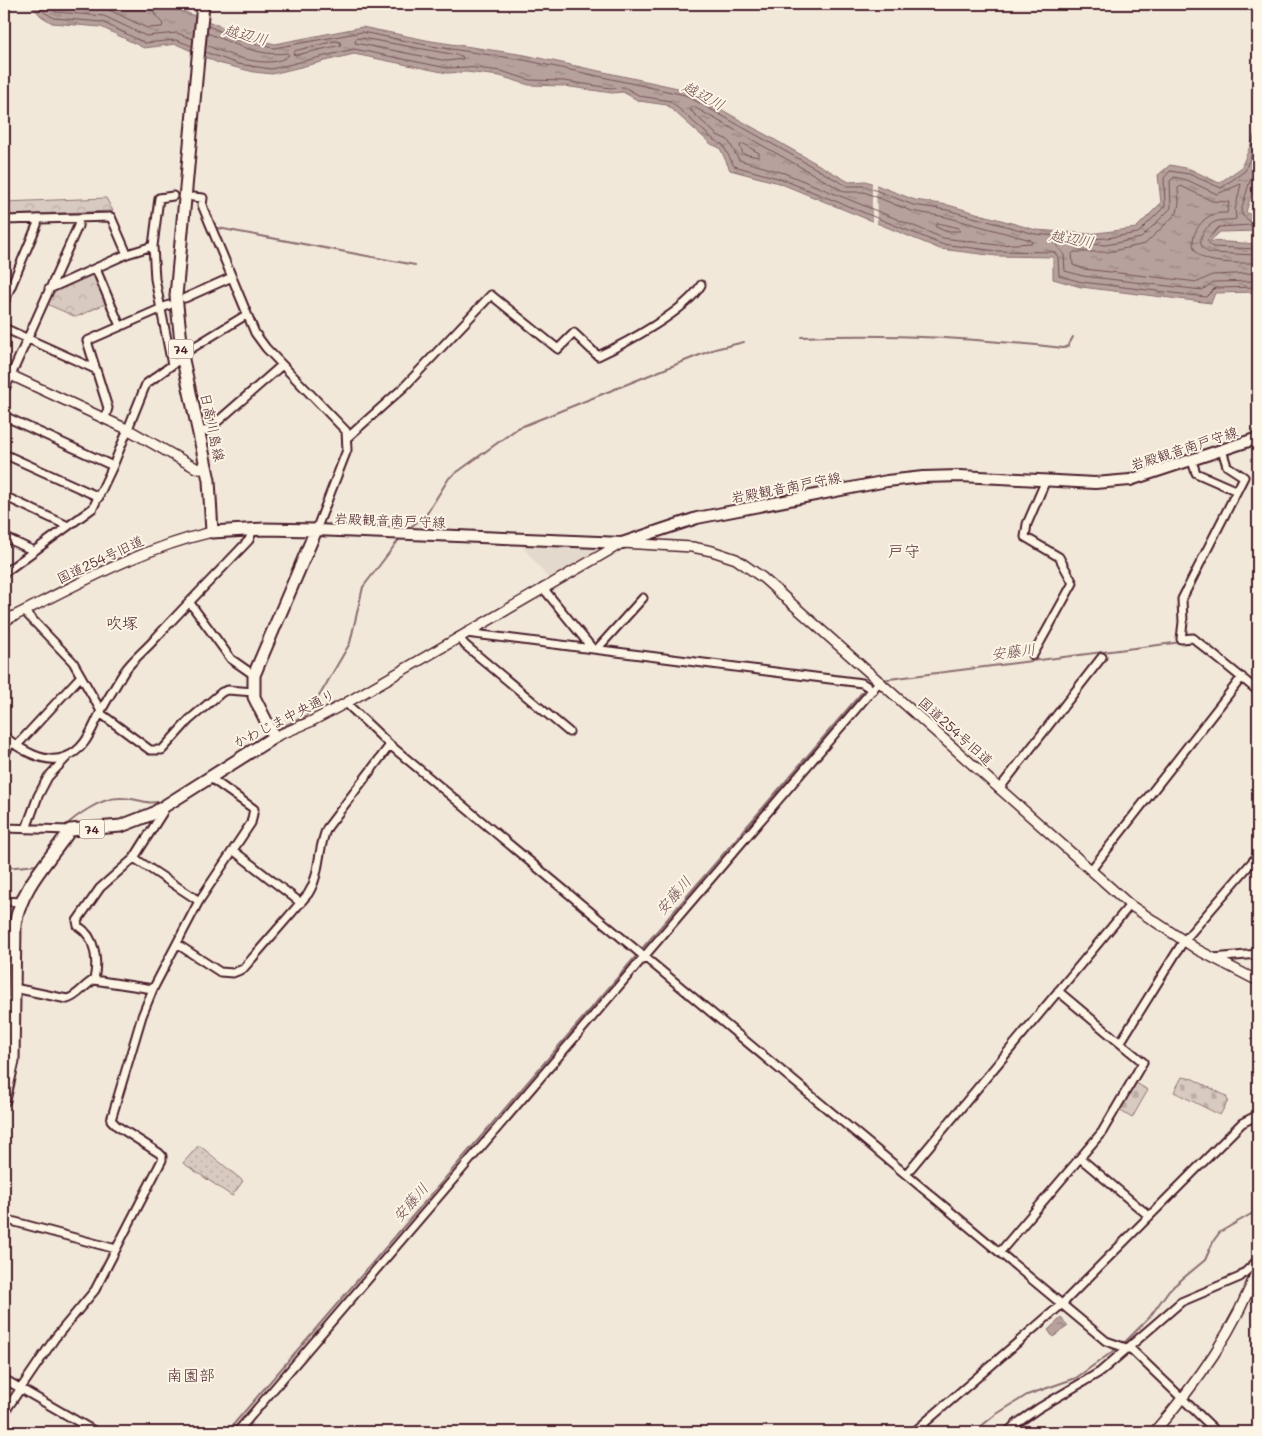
<svg xmlns="http://www.w3.org/2000/svg" width="1262" height="1436" font-family="Mali,'Klee One',sans-serif">
<defs>
<pattern id="grass-dots" width="8" height="8" patternUnits="userSpaceOnUse" patternTransform="scale(1.25)"><rect width="8" height="8" fill="#d8cac0"/><path d="M2 2h.1M6 6h.1" fill="none" stroke="#bbada5" stroke-width="1.8" stroke-linecap="round"/></pattern>
<pattern id="cemetery-stones" width="16" height="16" patternUnits="userSpaceOnUse" patternTransform="scale(1.25)"><rect width="16" height="16" fill="#d8cac0"/><path d="M2 7V4a2 2 0 0 1 4 0v3zM10 15v-3a2 2 0 0 1 4 0v3z" fill="#bbada5"/></pattern>
<pattern id="park-crowns" width="20" height="18" patternUnits="userSpaceOnUse" patternTransform="scale(1.25)"><rect width="20" height="18" fill="#d8cac0"/><path d="M2 6a3 3 0 1 1 6 0M12 15a3 3 0 1 1 6 0" fill="none" stroke="#bbada5"/></pattern>
<pattern id="water-ripples" width="26" height="14" patternUnits="userSpaceOnUse" patternTransform="scale(1.25)"><rect width="26" height="14" fill="#b6a19c"/><path d="M2 4q2-2 4 0t4 0M15 11q2-2 4 0t4 0" fill="none" stroke="#96837f"/></pattern>
</defs>
<rect width="100%" height="100%" fill="#f1e8da"/>
<filter id="ink" filterUnits="userSpaceOnUse"><feTurbulence type="fractalNoise" baseFrequency=".02" numOctaves="2"/><feDisplacementMap in="SourceGraphic" scale="10" xChannelSelector="R" yChannelSelector="G"/><feConvolveMatrix kernelMatrix="1 2 1 2 8 2 1 2 1" color-interpolation-filters="sRGB"/></filter>
<g filter="url(#ink)">
<!-- built -->
<path fill="#e4d9cd" d="M521 545 595 548V553L549 579Z"/>
<!-- grass -->
<path fill="url(#grass-dots)" stroke="#917476" d="M199 1145 243 1181 232 1196 183 1163Z"/>
<!-- cemetery -->
<path fill="url(#cemetery-stones)" stroke="#917476" d="M1182 1077 1193 1079 1226 1096 1228 1101 1220 1115 1174 1092Z
M1136 1083 1148 1090 1132 1118 1119 1110Z"/>
<!-- park -->
<path fill="url(#park-crowns)" stroke="#917476" d="M106 198 113 211 4 215V202Z
M91 275 96 276 107 302 105 304 76 317 49 305 47 301 53 291Z"/>
<!-- water -->
<path fill="url(#water-ripples)" stroke="#8b6d6f" d="M30 4H165L250 38 275 44 362 27 431 41 525 55 687 90 849 182 866 181 915 200 948 205 1036 230 1089 234 1136 228 1161 203 1158 175 1170 165 1190 169 1219 183 1241 168 1258 127V172L1246 212 1257 219V231L1220 232 1210 241 1258 244V292L1215 293 1211 303 1081 287 1053 279V257L997 256 940 249 779 183 730 170 720 148 711 144 667 105 639 101 623 92 612 93 564 86 529 85 500 76 466 72 447 73 354 54 272 74 254 72 218 63 176 44 144 48 101 27 52 23 41 16Z
M1061 1318 1068 1326 1053 1337 1048 1330Z"/>
<!-- pier -->
<path fill="#f1e8da" d="M872 180 876 182 877 226 872 224Z"/>
<g fill="none" stroke-linecap="round" stroke-linejoin="round">
<!-- shore -->
<path stroke="#755358" stroke-width="1" d="M38 4 44 12 54 18 102 22 145 43 176 40 192 46
M46 4 56 12 104 16 146 36 177 33 193 39
M57 4 105 8 147 28 162 27 163 24 155 15 152 4
M208 26 248 43 274 48 362 32 431 46 524 60 685 95 847 186H865L913 205 947 210 1035 234 1088 239 1106 238 1138 233 1165 206 1164 178 1170 171 1189 174 1221 188 1245 171 1258 138
M362 38 462 56 463 59 447 61 355 43 356 39Z
M336 41 340 42 341 45 296 55 293 54 295 51Z
M206 45C226 54 270 72 289 55L287 53C259 57 233 43 207 33
M205 52 238 64 271 69 354 49 447 68 467 67 501 71 530 80 564 81 611 88 624 87 640 96 670 101 714 140 723 145 734 166 781 179 941 244 997 251 1054 252 1058 257 1059 276 1082 282 1206 297 1215 288 1258 287
M694 107 845 192H864L911 211 946 217 1031 240 1032 243 997 245 943 238 784 173 739 160 728 140 717 135 691 111V107Z
M744 144 759 153V157L743 154 740 146Z
M1258 174 1251 177 1241 211 1243 216 1251 222V225L1219 227 1207 240 1212 247 1258 249
M938 223 959 228 960 231H945L936 227Z
M1258 255 1210 253C1193 246 1202 228 1215 222 1221 219 1229 221 1236 219L1235 210 1241 184 1217 194 1187 180 1174 177 1170 181 1171 208 1141 238 1106 245 1060 243 1057 245 1064 255 1065 271 1083 276 1202 290 1214 282 1258 281
M1258 263C1245 263 1215 264 1204 258 1183 248 1196 223 1211 215 1216 213 1222 213 1227 213L1229 202 1212 201 1181 186 1178 188 1179 203 1177 213 1145 244 1108 252H1074L1072 254 1073 265 1084 269 1198 282 1212 275 1258 273"/>
<!-- stream -->
<path stroke="#8b6d6f" stroke-width="2" d="M218 228 415 265
M801 337C888 333 976 338 1063 348L1068 346 1073 337
M407 530 426 515 449 478 518 428 687 360 715 349 744 342
M881 680 1182 642
M275 730 306 716 321 693 350 643 363 587 401 537
M64 827C77 815 101 798 119 798 135 797 147 806 162 801L268 734
M4 868 38 865
M16 900 23 887
M9 949 7 930 14 904
M640 951 870 683 875 682
M4 981 9 976
M1123 1344 1149 1318 1169 1290 1205 1260 1214 1240 1220 1232 1258 1210
M227 1432 637 955
M974 1432 995 1415 1027 1395 1076 1378 1119 1347"/>
<defs>
<path id="minor" d="M193 197 203 198 202 205 255 333 266 348 346 431 347 450 316 530
M4 220 111 217 127 254
M96 269 120 326
M49 289 127 254 153 246
M185 298 232 277
M4 303 37 225 38 219
M4 328 95 369
M189 350 246 315
M172 365 155 279 153 246 159 198 173 196
M4 391 78 226 79 218
M4 416 113 466
M105 418 108 408 87 341 169 305
M200 433 209 429 282 365
M347 438 404 387 491 295 558 349 574 333 598 356C626 343 686 311 701 285
M1222 450 1227 466 1244 477 1182 599 1183 622 1181 639 1193 638 1258 691
M4 454 99 497
M1192 461 1196 473 1237 491
M4 496 68 526
M4 537 34 551
M4 573 93 508 113 466 146 384 176 362 183 360
M543 588 592 648
M190 603 231 659 254 675
M24 611 73 662 101 711
M466 633 862 683 873 690
M459 637 465 645 569 732
M597 649 643 598
M1033 655 1073 583 1059 557 1025 537 1027 524 1046 480
M346 703 390 745 1106 1341 1132 1350 1217 1432
M100 713 150 750H162L189 720 222 692 228 690 254 692
M4 736C19 749 45 765 65 757 86 750 92 728 101 711 108 698 116 685 124 672 132 660 143 652 153 641 184 607 217 574 249 540L253 529
M17 745 81 676
M4 755 11 743
M999 789 1102 657
M4 828 70 830
M26 829 38 796 48 777 67 757
M234 851 301 903
M134 858 199 901
M1091 870 1242 677
M4 901 21 902
M177 944 220 972 233 973 243 969 308 894C321 874 317 849 327 828L390 745
M1213 958 1258 954
M94 980 153 989
M14 988 67 999C77 997 84 985 94 980 98 961 96 937 78 926L77 921 100 888 134 858 163 812 164 807
M1058 991 1120 1043
M1080 1158 1149 1216
M906 1174 1130 905
M4 1219 116 1249
M1000 1252 1102 1132 1143 1062 1120 1043 1183 942 1258 855
M4 1379 96 1432
M4 1413 55 1338 95 1290 162 1160V1156L159 1153 117 1126 111 1120 142 1016 153 989 199 901 251 823 254 809 209 777
M237 1432 880 681
M914 1432 1062 1304 1242 1123 1258 1115
M1008 1432 1016 1424 1039 1408 1100 1372 1181 1302 1240 1277 1258 1260"/>
<path id="tertiary" d="M4 372 129 430 196 468 207 470
M4 621C71 588 138 549 212 532
M274 737 310 722 346 703 622 543 692 547 712 551 736 559 763 578 1130 905 1198 950 1258 981
M1154 1432C1197 1383 1236 1329 1258 1267"/>
<path id="secondary" d="M316 530 622 543 697 518 887 481 923 477 960 476 1095 483 1130 480 1258 438"/>
<path id="primary" d="M4 1100 13 1061 15 925C21 887 49 861 70 830L121 826 152 814 274 737 254 697V675L316 530 264 529 212 532 209 480 183 360 176 296 203 4"/>
</defs>
<!-- minor casing -->
<use href="#minor" stroke="#4a1f2b" stroke-width="11"/>
<!-- tertiary casing -->
<use href="#tertiary" stroke="#4a1f2b" stroke-width="12"/>
<!-- secondary casing -->
<use href="#secondary" stroke="#4a1f2b" stroke-width="14"/>
<!-- primary casing -->
<use href="#primary" stroke="#4a1f2b" stroke-width="15"/>
<!-- minor -->
<use href="#minor" stroke="#fcf5e5" stroke-width="7"/>
<!-- tertiary -->
<use href="#tertiary" stroke="#fcf5e5" stroke-width="9"/>
<!-- secondary -->
<use href="#secondary" stroke="#fcf5e5" stroke-width="10"/>
<!-- primary -->
<use href="#primary" stroke="#fcf5e5" stroke-width="11"/>
</g>
</g>
<g text-anchor="middle" dominant-baseline="central" stroke-width="4" stroke-linejoin="round" paint-order="stroke">
<!-- shield labels -->
<g fill="#fcf5e5" stroke="#7f5f63" stroke-width="1">
<rect x="168.5" y="339.5" width="25" height="19" rx="4"/>
<rect x="79.5" y="819.5" width="25" height="19" rx="4"/>
</g>
<g font-size="12" font-weight="bold" fill="#4a1f2b">
<text x="181" y="349">74</text>
<text x="92" y="829">74</text>
</g>
<!-- street labels -->
<g font-size="14" fill="#4a1f2b" stroke="#fcf5e5">
<text transform="translate(213 427) rotate(78)">日高川島線</text>
<text transform="translate(1184 448) rotate(-18)">岩殿観音南戸守線</text>
<text transform="translate(786 487) rotate(-11)">岩殿観音南戸守線</text>
<text transform="translate(390 520) rotate(2)">岩殿観音南戸守線</text>
<text transform="translate(100 559) rotate(-25)">国道254号旧道</text>
<text transform="translate(284 718) rotate(-27)">かわじま中央通り</text>
<text transform="translate(956 731) rotate(42)">国道254号旧道</text>
</g>
<!-- water labels -->
<g font-size="15" font-style="italic" fill="#704c53" stroke="#fcf5e5">
<text transform="translate(246 34) rotate(14)">越辺川</text>
<text transform="translate(704 95) rotate(28)">越辺川</text>
<text transform="translate(1072 238) rotate(10)">越辺川</text>
<text transform="translate(1013 651) rotate(-7)">安藤川</text>
<text transform="translate(673 895) rotate(-49)">安藤川</text>
<text transform="translate(410 1202) rotate(-49)">安藤川</text>
</g>
<!-- quarter labels -->
<g font-size="16" fill="#4a1f2b" stroke="#fcf5e5">
<text x="904" y="550">戸守</text>
<text x="122" y="622">吹塚</text>
<text x="191" y="1374">南園部</text>
</g>
</g>
<!-- margin -->
<rect width="1262" height="1436" fill="none" stroke="#fcf5e5" stroke-width="20"/>
<rect x="10" y="10" width="1242" height="1416" fill="none" stroke="#4a1f2b" stroke-width="2" filter="url(#ink)"/>
</svg>
